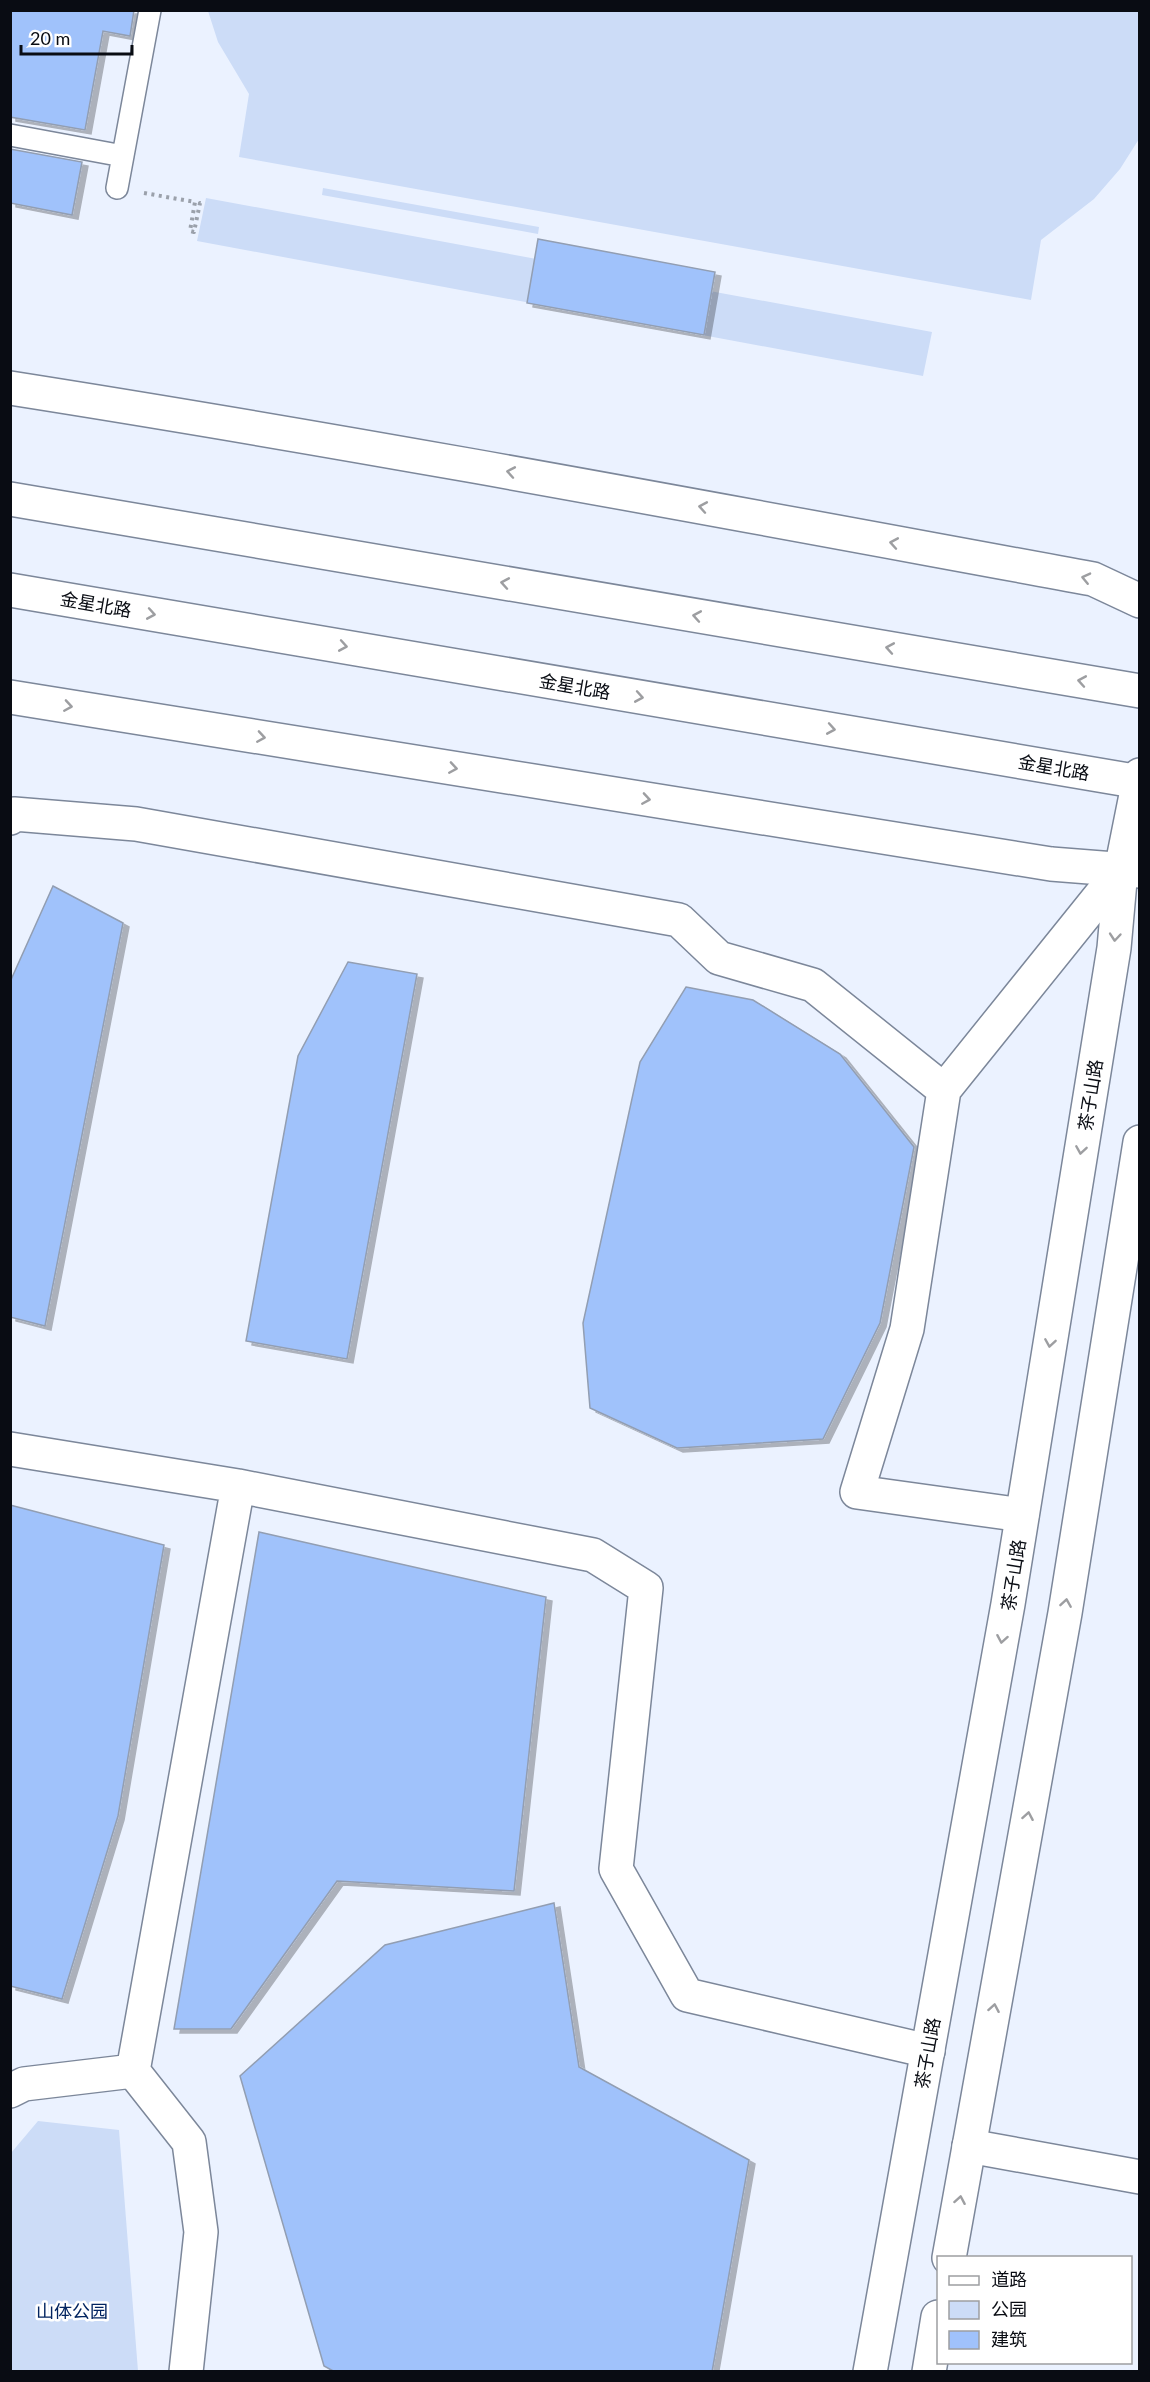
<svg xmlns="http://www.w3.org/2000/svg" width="1150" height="2382" font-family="Lato,'Noto Sans SC',sans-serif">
<defs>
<filter id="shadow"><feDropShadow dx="6" dy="4" stdDeviation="0" flood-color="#0004"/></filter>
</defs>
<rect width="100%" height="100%" fill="#ebf2ff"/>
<!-- green -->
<path fill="#ccdcf7" d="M208 11H1139V139L1120 169 1094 199 1041 240 1031 300 239 157 249 94 218 42Z
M323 188 539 227 538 234 322 195Z
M206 198 932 332 923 376 197 241Z
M38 2121 119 2130 138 2371H11V2153Z"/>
<!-- building -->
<path fill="#a0c2fb" stroke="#929eb2" stroke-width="1.5" filter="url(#shadow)" d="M10 10H134L130 36 103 31 85 130 10 117Z
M10 149 82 162 72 215 10 203Z
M538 239 715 272 704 335 527 303Z
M53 886 123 923 45 1326 10 1317V982Z
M348 962 417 974 347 1359 246 1341 298 1056Z
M686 987 753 1000 840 1054 914 1147 880 1323 823 1439 677 1448 590 1408 583 1323 640 1062Z
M10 1505 164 1545 118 1816 62 1999 10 1986Z
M259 1532 546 1597 514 1891 337 1881 231 2029H174Z
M554 1903 579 2067 749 2160 712 2372H335L324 2366 240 2076 385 1945Z"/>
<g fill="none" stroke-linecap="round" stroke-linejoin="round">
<defs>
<path id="service" d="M10 135 123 156
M117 188 150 10"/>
<path id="minor" d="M10 818 14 814 136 824 679 920 719 958 813 985 944 1090 907 1329 857 1492 1022 1515
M944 1090 1121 870
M10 1449 238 1486 593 1555 646 1588 616 1869 687 1995 928 2051
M133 2071 238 1486
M10 2091 24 2084 133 2071 189 2142 201 2232 186 2372
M969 2146 1140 2177"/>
<path id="tertiary" d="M10 388C373 445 733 513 1093 579L1140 601
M10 697 1051 864 1140 871"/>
<path id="secondary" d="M949 2258 1065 1613 1140 1142
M870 2372 1008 1604 1114 948 1121 870 1140 775
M929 2372 938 2317"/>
<path id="primary" d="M10 499 1140 691
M10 590 1140 782"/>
</defs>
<!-- service casing -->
<use href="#service" stroke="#7c879a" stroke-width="24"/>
<!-- minor casing -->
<use href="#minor" stroke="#7c879a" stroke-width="36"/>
<!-- tertiary casing -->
<use href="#tertiary" stroke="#7c879a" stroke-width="36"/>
<!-- secondary casing -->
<use href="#secondary" stroke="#7c879a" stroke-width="36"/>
<!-- primary casing -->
<use href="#primary" stroke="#7c879a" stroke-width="36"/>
<!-- path -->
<path stroke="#9ba1ab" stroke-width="4" stroke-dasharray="3 4.5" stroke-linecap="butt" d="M144 193 195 202 190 231 194 232 200 203 204 204"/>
<!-- service -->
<use href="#service" stroke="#fff" stroke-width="21"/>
<!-- minor -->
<use href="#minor" stroke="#fff" stroke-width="33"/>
<!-- tertiary -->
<use href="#tertiary" stroke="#fff" stroke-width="33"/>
<!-- secondary -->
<use href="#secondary" stroke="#fff" stroke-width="33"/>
<!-- primary -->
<use href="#primary" stroke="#fff" stroke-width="33"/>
</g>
<!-- one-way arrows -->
<defs><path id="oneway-chevron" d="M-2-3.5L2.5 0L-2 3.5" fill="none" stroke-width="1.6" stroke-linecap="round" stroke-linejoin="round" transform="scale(1.5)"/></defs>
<g stroke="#9d9ea1">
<use href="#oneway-chevron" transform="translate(511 472) rotate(-170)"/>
<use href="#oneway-chevron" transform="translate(703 507) rotate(-170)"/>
<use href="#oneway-chevron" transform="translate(894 543) rotate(-170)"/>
<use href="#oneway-chevron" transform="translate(1086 578) rotate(-167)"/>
<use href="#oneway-chevron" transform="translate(505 583) rotate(-170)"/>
<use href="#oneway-chevron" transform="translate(151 614) rotate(10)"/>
<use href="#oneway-chevron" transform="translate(697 616) rotate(-170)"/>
<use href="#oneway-chevron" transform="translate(343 646) rotate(10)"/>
<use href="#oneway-chevron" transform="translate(890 648) rotate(-170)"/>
<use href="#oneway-chevron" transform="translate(1082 681) rotate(-170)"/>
<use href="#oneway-chevron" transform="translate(639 697) rotate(10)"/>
<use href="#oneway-chevron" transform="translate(68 706) rotate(9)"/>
<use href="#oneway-chevron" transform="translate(831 729) rotate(10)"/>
<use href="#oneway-chevron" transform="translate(261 737) rotate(9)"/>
<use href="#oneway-chevron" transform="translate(453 768) rotate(9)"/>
<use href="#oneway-chevron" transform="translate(646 799) rotate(9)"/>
<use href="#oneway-chevron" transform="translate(1115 937) rotate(95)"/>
<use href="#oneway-chevron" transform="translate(1081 1150) rotate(99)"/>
<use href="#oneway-chevron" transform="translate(1050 1343) rotate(99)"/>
<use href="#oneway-chevron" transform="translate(1066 1603) rotate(-81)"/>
<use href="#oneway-chevron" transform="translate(1002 1639) rotate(100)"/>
<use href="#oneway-chevron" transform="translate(1028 1816) rotate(-80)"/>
<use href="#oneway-chevron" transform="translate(994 2008) rotate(-80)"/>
<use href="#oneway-chevron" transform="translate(960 2200) rotate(-80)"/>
</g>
<g text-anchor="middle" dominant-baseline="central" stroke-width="5" stroke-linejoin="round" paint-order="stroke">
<!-- street labels -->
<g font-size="18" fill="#090c13" stroke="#fff">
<text transform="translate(96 604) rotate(10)">金星北路</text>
<text transform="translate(575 686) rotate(10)">金星北路</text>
<text transform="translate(1054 767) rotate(10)">金星北路</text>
<text transform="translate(1090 1095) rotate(-81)">茶子山路</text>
<text transform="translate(1013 1575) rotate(-81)">茶子山路</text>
<text transform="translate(927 2053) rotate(-80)">茶子山路</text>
</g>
<!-- park labels -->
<g font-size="18" fill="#022460" stroke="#fff">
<text x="72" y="2311">山体公园</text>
</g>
</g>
<!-- border -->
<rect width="1150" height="2382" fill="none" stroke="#090c13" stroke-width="24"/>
<!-- legend -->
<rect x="937" y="2256" width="195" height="108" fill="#ffffff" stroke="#9d9ea1" stroke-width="1.5"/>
<rect x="949" y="2276" width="30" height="9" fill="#ffffff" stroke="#9d9ea1" stroke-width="1.5"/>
<text x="991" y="2286" font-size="18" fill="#090c13">道路</text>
<rect x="949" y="2301" width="30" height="18" fill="#ccdcf7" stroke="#9d9ea1" stroke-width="1.5"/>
<text x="991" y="2316" font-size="18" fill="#090c13">公园</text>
<rect x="949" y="2331" width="30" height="18" fill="#a0c2fb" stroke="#9d9ea1" stroke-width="1.5"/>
<text x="991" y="2346" font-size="18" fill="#090c13">建筑</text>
<!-- scale -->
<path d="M21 45v9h111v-9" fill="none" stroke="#090c13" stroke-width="3"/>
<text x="30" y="45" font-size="18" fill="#090c13" stroke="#ffffff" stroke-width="4.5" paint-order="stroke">20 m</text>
</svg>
